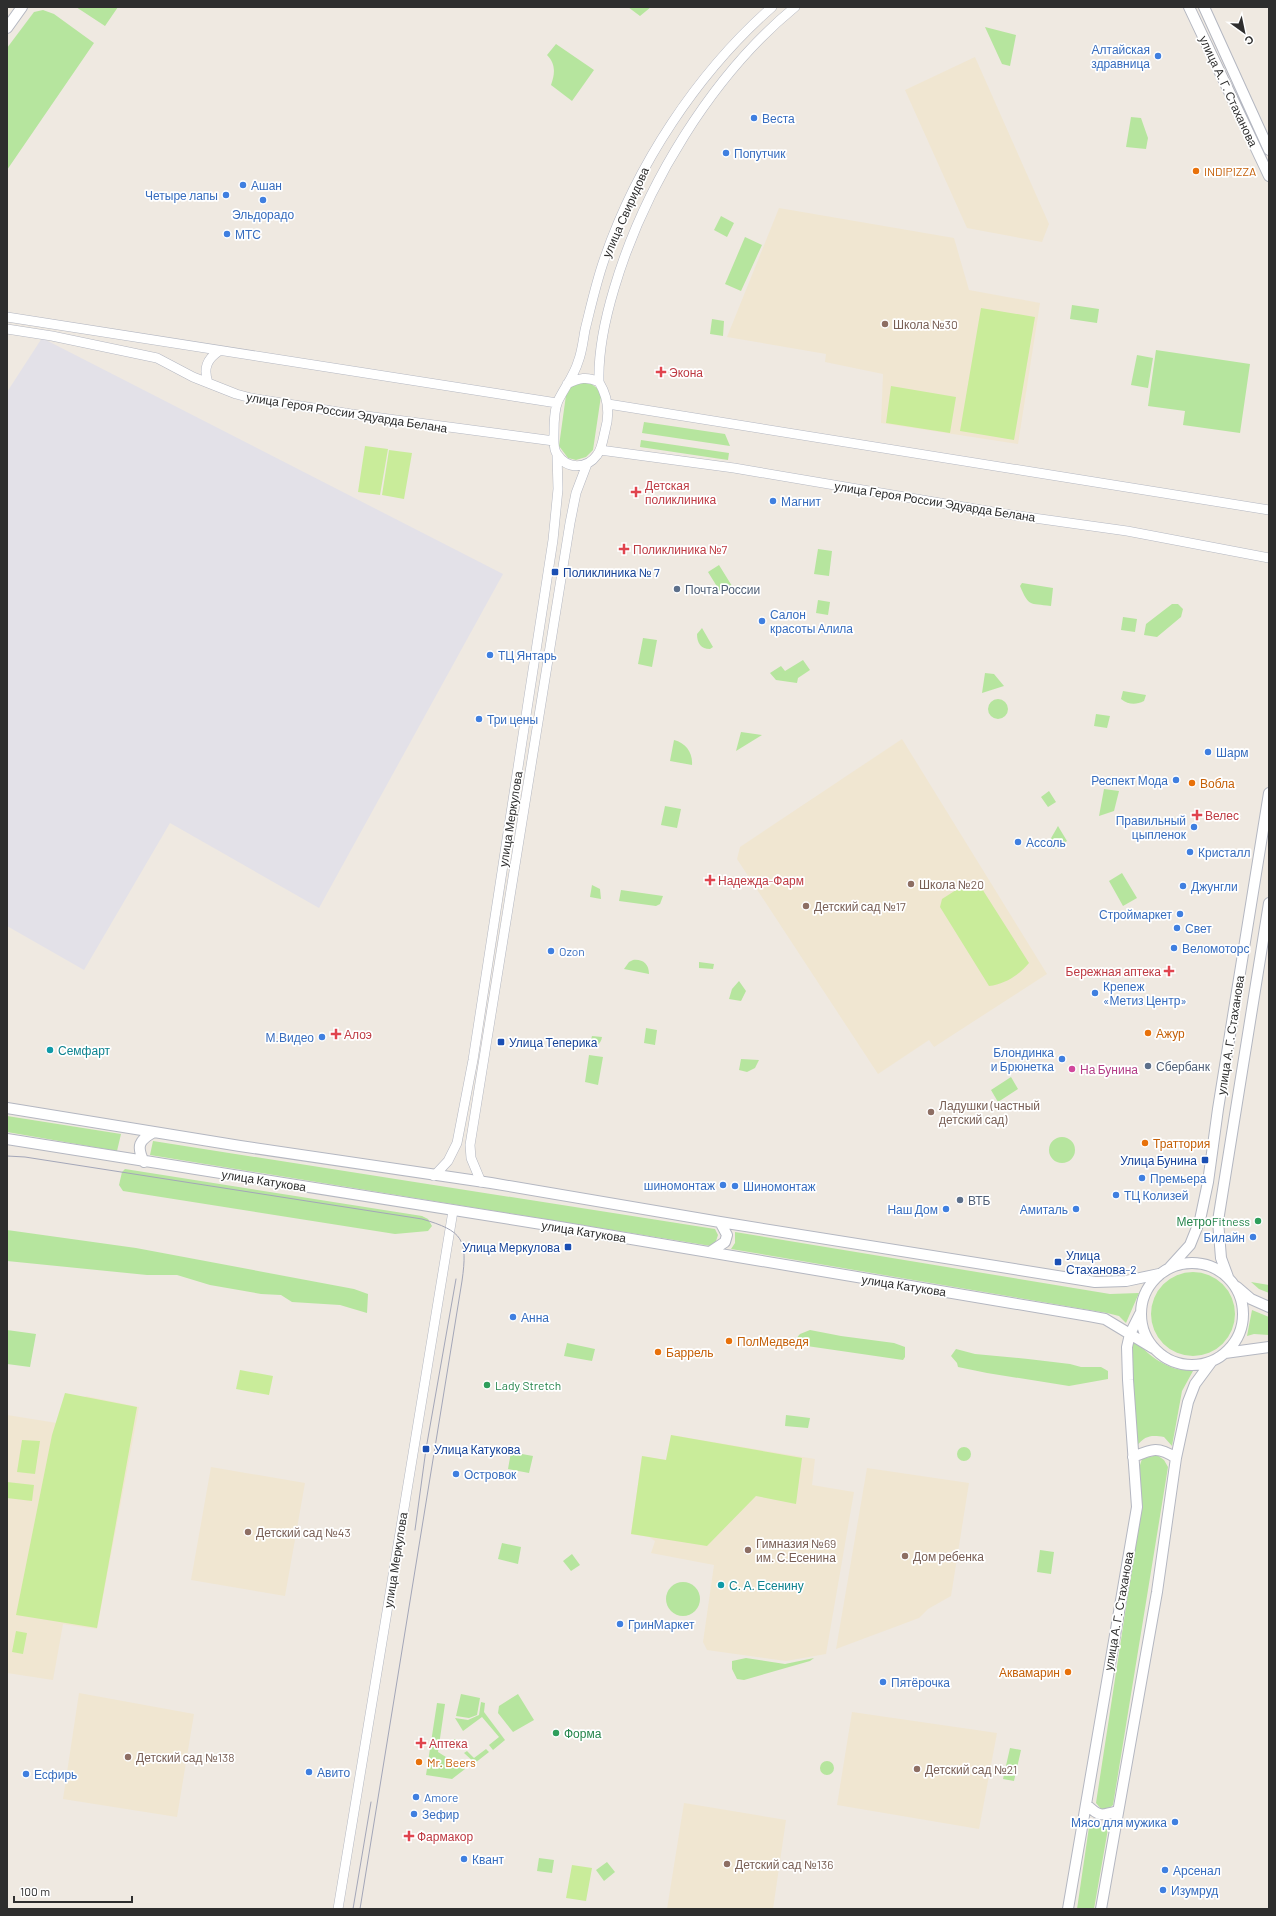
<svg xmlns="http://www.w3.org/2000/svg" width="1276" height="1916" font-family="Barlow,sans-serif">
<rect width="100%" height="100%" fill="#efe9e1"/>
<!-- industrial -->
<path fill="#e3e1e8" d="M42 338 503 574 319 908 170 823 84 970 7 926V392Z"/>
<!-- education -->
<path fill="#f0e6d1" d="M975 57 1049 224 1042 242 967 228 905 90Z
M779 208 954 238 969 290 1040 303 1018 444 881 423 883 374 825 362 826 354 727 337Z
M902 739 1047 974 934 1047 929 1040 878 1074 737 859 740 847Z
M86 1396 139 1407 97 1629 63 1624 53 1680 7 1673V1415L57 1423Z
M671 1435 815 1459 812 1485 854 1492 826 1654 786 1661 707 1650 703 1642 714 1565 651 1553 655 1541 649 1537 631 1534 642 1456 666 1460Z
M211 1467 305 1483 285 1596 191 1580Z
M867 1468 969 1483 951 1596 928 1609 919 1618 836 1649Z
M79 1693 194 1714 177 1817 63 1799Z
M852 1712 997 1733 979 1829 837 1805Z
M684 1803 786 1820 773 1909H667Z"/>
<!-- green -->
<path fill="#b6e59e" d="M76 7H118L105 26Z
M628 7H651L640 16Z
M43 10 54 14 94 43 7 170V48L34 12Z
M985 27 1016 35 1010 66 1002 64Z
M556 44 594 70 572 101 551 85C555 74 556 64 547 55Z
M1131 117 1141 118 1148 138 1146 149 1126 147Z
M721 216 734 223 727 237 714 230Z
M745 237 762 245 741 291 725 284Z
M1072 305 1099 309 1097 323 1070 319Z
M712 319 724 321 723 336 710 334Z
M1156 350 1250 364 1240 433 1183 425 1185 411 1148 406Z
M1137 355 1153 358 1148 388 1131 385Z
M580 383H590L597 388 601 396 593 450 586 457 576 460 568 458 559 446 566 395 571 387Z
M644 422 725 434 730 446 642 433Z
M641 440 729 453 728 460 640 447Z
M818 549 832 551 829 576 814 574Z
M719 565 732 586 721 593 708 572Z
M1022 583 1053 588 1051 606C1029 603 1029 607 1020 586Z
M818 600 830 602 828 615 816 613Z
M1172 604H1178L1183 609 1181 617 1157 637 1144 635 1146 624Z
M1123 617 1137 619 1135 632 1121 630Z
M702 628 713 647 710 649C701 649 697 643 697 634Z
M643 638 657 640 652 667 638 664Z
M803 660 810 670 798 678 797 683 776 680 770 673 781 666 785 671Z
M985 673 994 674 1004 686 982 693Z
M1123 691 1146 695 1144 701C1136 705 1129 705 1121 699Z
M988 709a10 10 0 1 1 20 0a10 10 0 1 1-20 0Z
M1096 714 1110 716 1107 728 1094 726Z
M741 732 762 735 736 751Z
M674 740C686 743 693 753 692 765L670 761Z
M1104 789 1119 791 1114 811 1099 816Z
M1049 791 1056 802 1048 807 1041 797Z
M665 806 681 809 677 828 661 825Z
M1058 826 1067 841 1056 849 1050 840Z
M1122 873 1137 898 1123 906 1109 881Z
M592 885 600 889 601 899 590 897Z
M621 890 663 896 660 904 656 906 619 901Z
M633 960C643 959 649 964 649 974L624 969 629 962Z
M699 962 714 964 713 969 699 968Z
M739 981 746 991 741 1001 729 999 732 989Z
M646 1028 657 1030 655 1045 644 1043Z
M592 1036 602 1037C601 1044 596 1047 589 1047Z
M589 1055 603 1057 598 1085 585 1082Z
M741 1059 759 1060 755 1068 747 1072 739 1070Z
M1011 1077 1018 1089 998 1102 991 1090Z
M7 1116 121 1134 117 1151 7 1132Z
M1049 1150a13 13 0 1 1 26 0a13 13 0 1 1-26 0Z
M153 1141 715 1229 718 1235 716 1241 711 1246 150 1155Z
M125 1169 422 1216 428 1219 432 1226 428 1231 395 1234 123 1191 119 1185 122 1172Z
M7 1230 136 1248 354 1289 368 1294 367 1313 340 1305 292 1302 281 1295 261 1294 210 1285 177 1275H147L7 1261Z
M735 1232 1110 1294 1139 1293 1126 1323 1119 1316 1107 1313 731 1249 735 1243Z
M1151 1314a42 42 0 1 1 84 0a42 42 0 1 1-84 0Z
M1251 1282 1269 1285V1293L1259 1289Z
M1252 1310 1269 1317V1335L1254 1334 1247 1336Z
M7 1330 36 1334 30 1367 7 1364Z
M810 1330 841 1336 894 1343 905 1347V1357L903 1360 800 1345 795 1340 800 1334Z
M1134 1339C1146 1353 1163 1367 1182 1370L1186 1368 1193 1371 1182 1391 1172 1446 1164 1437C1152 1435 1145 1435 1137 1446L1131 1354Z
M567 1343 595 1349 592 1361 564 1356Z
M956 1349 975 1354 1028 1359 1070 1364 1081 1367H1101L1108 1371V1379L1069 1386 987 1373 958 1367 957 1363 951 1356Z
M786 1415 810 1418 808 1428 785 1426Z
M957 1454a7 7 0 1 1 14 0a7 7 0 1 1-14 0Z
M511 1452 533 1456 529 1473 508 1469Z
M1157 1455 1164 1460 1168 1467 1113 1805 1107 1810 1101 1809 1096 1803 1140 1516 1139 1468 1142 1459Z
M502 1543 521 1547 518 1564 498 1559Z
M1040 1550 1054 1552 1051 1574 1037 1572Z
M572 1554 580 1565 571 1571 563 1561Z
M666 1599a17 17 0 1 1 34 0a17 17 0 1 1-34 0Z
M746 1658 785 1664 814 1658 810 1661 744 1680 737 1679 732 1669V1661Z
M461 1694 480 1698 477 1715 469 1718 456 1716Z
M518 1694 534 1720 513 1732 498 1713 499 1706Z
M481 1702 485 1703 484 1712 505 1740 493 1750 489 1745 499 1737 482 1717 463 1731 455 1718 468 1720 479 1715Z
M437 1703 445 1704 438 1752 465 1769 452 1779 426 1775Z
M455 1739 464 1747 460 1750 450 1742Z
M1010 1748 1021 1750 1014 1781 1003 1779Z
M486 1749 489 1752 475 1763 464 1753 467 1751 474 1758Z
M820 1768a7 7 0 1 1 14 0a7 7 0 1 1-14 0Z
M1090 1820 1097 1827 1109 1823 1094 1909H1077Z
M539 1858 554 1860 552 1873 537 1871Z
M607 1862 615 1872 604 1881 596 1870Z"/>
<!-- pitch -->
<path fill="#c9ec9a" d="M981 308 1035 317 1014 440 960 431Z
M891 386 956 397 950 433 886 423Z
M365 446 388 449 380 495 358 492Z
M389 450 412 453 404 499 382 495Z
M967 883 979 884 1029 963C1019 975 1005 984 989 986L940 907 942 899Z
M240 1370 273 1376 269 1395 236 1389Z
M65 1393 137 1407 97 1628 16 1615 52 1435Z
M671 1435 802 1458 796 1504 756 1496 707 1546 631 1534 642 1456 666 1460Z
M22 1440 40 1441 35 1474 17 1472Z
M7 1482 34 1485 32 1501 7 1498Z
M16 1631 27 1633 23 1654 12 1652Z
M572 1865 592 1868 586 1901 566 1898Z"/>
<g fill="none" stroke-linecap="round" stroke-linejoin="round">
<defs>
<path id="tertiary" d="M7 317 557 403
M7 329 52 336 157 358 193 377 236 394 251 398 351 414 554 441
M599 382C598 350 605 319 614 289 644 187 712 75 795 7
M208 383C203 368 207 359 219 351
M567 384C579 378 587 376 599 382 608 397 610 414 605 431 603 439 602 449 597 455 587 469 567 470 557 454 553 449 554 439 554 433 554 423 554 410 558 401 564 388 574 376 578 362 582 352 583 341 585 330 591 306 596 283 604 260 636 166 697 73 772 7
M608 404 1269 510
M600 450 734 468 1005 514 1127 531 1269 558
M434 1176 448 1161 457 1143 473 1060 553 540 558 489 557 454
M481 1182 471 1158 470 1145 570 523 576 493 587 464
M338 1909 453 1211"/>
<path id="secondary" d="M1189 7 1269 176
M1204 7 1269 150
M7 28 22 7
M7 1108 240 1146 491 1183 720 1222 1095 1282 1126 1281 1159 1274
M7 1139 560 1227 1089 1316 1105 1319 1153 1348
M144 1162C136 1146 139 1140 154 1132
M710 1252 725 1242 727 1235 720 1222
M1141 1314a51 51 0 1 1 102 0a51 51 0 1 1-102 0Z
M1170 1267 1190 1245 1200 1220 1208 1182 1218 1109 1269 793
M1228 1277 1221 1258 1218 1221 1269 903
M1237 1287 1251 1299 1269 1307
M1225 1353 1269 1347
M1133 1457C1152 1449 1158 1446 1176 1458
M1086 1804C1099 1817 1101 1816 1118 1811
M1068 1909 1137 1507 1128 1380 1127 1347 1130 1334 1140 1314
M1101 1909 1157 1592 1176 1458 1188 1402 1195 1384 1212 1361"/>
</defs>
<!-- tertiary casing -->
<use href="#tertiary" stroke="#b4b7c1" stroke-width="10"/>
<!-- secondary casing -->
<use href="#secondary" stroke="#b4b7c1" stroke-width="12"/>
<!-- tertiary -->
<use href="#tertiary" stroke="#fff" stroke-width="9"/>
<!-- secondary -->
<use href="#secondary" stroke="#fff" stroke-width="10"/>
<!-- tram -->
<path stroke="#a3a6b8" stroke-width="1" d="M7 1156 25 1157 422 1219C463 1231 468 1239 462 1281L360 1909
M415 1530 426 1449 456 1279
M353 1909 371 1802"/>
</g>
<!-- markers -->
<g fill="#3f7fe0" stroke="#fff" stroke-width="1.5">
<circle cx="1158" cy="56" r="4"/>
<circle cx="754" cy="118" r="4"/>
<circle cx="726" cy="153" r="4"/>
<circle cx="243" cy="185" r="4"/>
<circle cx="226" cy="195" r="4"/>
<circle cx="263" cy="200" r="4"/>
<circle cx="227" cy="234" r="4"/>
<circle cx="773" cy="501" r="4"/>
<circle cx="762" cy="621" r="4"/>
<circle cx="490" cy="655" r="4"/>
<circle cx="479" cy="719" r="4"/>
<circle cx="1208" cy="752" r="4"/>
<circle cx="1176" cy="780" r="4"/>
<circle cx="1194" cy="827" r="4"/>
<circle cx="1018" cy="842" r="4"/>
<circle cx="1190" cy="852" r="4"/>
<circle cx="1183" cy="886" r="4"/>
<circle cx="1180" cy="914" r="4"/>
<circle cx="1177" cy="928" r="4"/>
<circle cx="1174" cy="948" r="4"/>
<circle cx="551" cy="951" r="4"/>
<circle cx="1095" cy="993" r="4"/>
<circle cx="322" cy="1037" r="4"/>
<circle cx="1062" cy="1059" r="4"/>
<circle cx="1142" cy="1178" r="4"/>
<circle cx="723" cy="1185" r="4"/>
<circle cx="735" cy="1186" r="4"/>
<circle cx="1116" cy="1195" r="4"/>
<circle cx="946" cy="1209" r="4"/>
<circle cx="1076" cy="1209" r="4"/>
<circle cx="1253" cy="1237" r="4"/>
<circle cx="513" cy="1317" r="4"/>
<circle cx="456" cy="1474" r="4"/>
<circle cx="620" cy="1624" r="4"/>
<circle cx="883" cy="1682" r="4"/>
<circle cx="309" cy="1772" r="4"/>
<circle cx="26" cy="1774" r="4"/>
<circle cx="416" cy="1797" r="4"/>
<circle cx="414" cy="1814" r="4"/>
<circle cx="1175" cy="1822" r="4"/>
<circle cx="464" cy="1859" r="4"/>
<circle cx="1165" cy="1870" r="4"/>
<circle cx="1163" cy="1890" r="4"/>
</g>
<g fill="#e8710a" stroke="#fff" stroke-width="1.5">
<circle cx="1196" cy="171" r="4"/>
<circle cx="1192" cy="783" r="4"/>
<circle cx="1148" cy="1033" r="4"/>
<circle cx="1145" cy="1143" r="4"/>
<circle cx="729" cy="1341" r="4"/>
<circle cx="658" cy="1352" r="4"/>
<circle cx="1068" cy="1672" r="4"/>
<circle cx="419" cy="1762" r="4"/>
</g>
<g fill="#8d6e63" stroke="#fff" stroke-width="1.5">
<circle cx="885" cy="324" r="4"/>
<circle cx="911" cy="884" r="4"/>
<circle cx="806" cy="906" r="4"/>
<circle cx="931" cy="1112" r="4"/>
<circle cx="248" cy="1532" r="4"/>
<circle cx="748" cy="1550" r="4"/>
<circle cx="905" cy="1556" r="4"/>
<circle cx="128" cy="1757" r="4"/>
<circle cx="917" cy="1769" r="4"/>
<circle cx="727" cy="1864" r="4"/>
</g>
<g fill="#e0444e" stroke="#fff" stroke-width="1.5">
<path d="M659 366h4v4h4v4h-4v4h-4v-4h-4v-4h4z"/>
<path d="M634 486h4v4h4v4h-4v4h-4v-4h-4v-4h4z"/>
<path d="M622 543h4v4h4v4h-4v4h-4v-4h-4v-4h4z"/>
<path d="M1195 809h4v4h4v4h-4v4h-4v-4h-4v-4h4z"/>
<path d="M708 874h4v4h4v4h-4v4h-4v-4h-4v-4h4z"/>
<path d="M1167 965h4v4h4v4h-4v4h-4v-4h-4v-4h4z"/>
<path d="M334 1028h4v4h4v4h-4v4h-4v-4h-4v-4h4z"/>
<path d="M419 1737h4v4h4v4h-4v4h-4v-4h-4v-4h4z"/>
<path d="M407 1830h4v4h4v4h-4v4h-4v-4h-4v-4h4z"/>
</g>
<g fill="#1a4fb4" stroke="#fff" stroke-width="1.5">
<rect x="551" y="568" width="8" height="8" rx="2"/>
<rect x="497" y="1038" width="8" height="8" rx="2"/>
<rect x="1201" y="1156" width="8" height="8" rx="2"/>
<rect x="564" y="1243" width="8" height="8" rx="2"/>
<rect x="1054" y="1258" width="8" height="8" rx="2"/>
<rect x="422" y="1445" width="8" height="8" rx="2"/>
</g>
<g fill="#5c6f8a" stroke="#fff" stroke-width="1.5">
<circle cx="677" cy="589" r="4"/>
<circle cx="1148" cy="1066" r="4"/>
<circle cx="960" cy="1200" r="4"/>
</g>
<g fill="#0f9aa8" stroke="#fff" stroke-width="1.5">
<circle cx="50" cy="1050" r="4"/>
<circle cx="721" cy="1585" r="4"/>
</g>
<circle fill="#d1479c" stroke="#fff" stroke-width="1.5" cx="1072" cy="1069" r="4"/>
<g fill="#2e9e5b" stroke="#fff" stroke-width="1.5">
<circle cx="1258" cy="1221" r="4"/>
<circle cx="487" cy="1385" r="4"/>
<circle cx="556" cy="1733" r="4"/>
</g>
<g text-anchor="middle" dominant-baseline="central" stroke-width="3.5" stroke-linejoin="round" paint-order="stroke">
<!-- shop labels -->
<g font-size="12" fill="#366cbe" stroke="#fff" text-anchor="start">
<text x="1150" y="49" text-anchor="end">Алтайская<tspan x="1150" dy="14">здравница</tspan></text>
<text x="762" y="118">Веста</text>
<text x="734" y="153">Попутчик</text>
<text x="251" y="185">Ашан</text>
<text x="218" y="195" text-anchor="end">Четыре лапы</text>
<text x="263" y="214" text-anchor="middle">Эльдорадо</text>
<text x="235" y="234">МТС</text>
<text x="781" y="501">Магнит</text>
<text x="770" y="614">Салон<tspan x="770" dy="14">красоты Алила</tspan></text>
<text x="498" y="655">ТЦ Янтарь</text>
<text x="487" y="719">Три цены</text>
<text x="1216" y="752">Шарм</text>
<text x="1168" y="780" text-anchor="end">Респект Мода</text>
<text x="1186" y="820" text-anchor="end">Правильный<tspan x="1186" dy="14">цыпленок</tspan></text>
<text x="1026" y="842">Ассоль</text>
<text x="1198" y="852">Кристалл</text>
<text x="1191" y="886">Джунгли</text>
<text x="1172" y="914" text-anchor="end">Строймаркет</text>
<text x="1185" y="928">Свет</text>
<text x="1182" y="948">Веломоторс</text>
<text x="559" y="951">Ozon</text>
<text x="1103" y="986">Крепеж<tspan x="1103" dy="14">«Метиз Центр»</tspan></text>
<text x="314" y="1037" text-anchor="end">М.Видео</text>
<text x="1054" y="1052" text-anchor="end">Блондинка<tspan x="1054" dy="14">и Брюнетка</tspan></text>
<text x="1150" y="1178">Премьера</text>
<text x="715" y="1185" text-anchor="end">шиномонтаж</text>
<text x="743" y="1186">Шиномонтаж</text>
<text x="1124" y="1195">ТЦ Колизей</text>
<text x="938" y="1209" text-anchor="end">Наш Дом</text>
<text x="1068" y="1209" text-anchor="end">Амиталь</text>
<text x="1245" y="1237" text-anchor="end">Билайн</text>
<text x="521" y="1317">Анна</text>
<text x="464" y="1474">Островок</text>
<text x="628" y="1624">ГринМаркет</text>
<text x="891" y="1682">Пятёрочка</text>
<text x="317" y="1772">Авито</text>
<text x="34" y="1774">Есфирь</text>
<text x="424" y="1797">Amore</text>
<text x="422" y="1814">Зефир</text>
<text x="1167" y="1822" text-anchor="end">Мясо для мужика</text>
<text x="472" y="1859">Квант</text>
<text x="1173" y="1870">Арсенал</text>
<text x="1171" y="1890">Изумруд</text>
</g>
<!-- street labels -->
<g font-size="12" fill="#2e2e2e" stroke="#fff">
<text transform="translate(1229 91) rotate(65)">улица А. Г. Стаханова</text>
<text transform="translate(625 212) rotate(-66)">улица Свиридова</text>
<text transform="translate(347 412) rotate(9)">улица Героя России Эдуарда Белана</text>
<text transform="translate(935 501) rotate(9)">улица Героя России Эдуарда Белана</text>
<text transform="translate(510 819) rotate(-81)">улица Меркулова</text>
<text transform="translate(1230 1035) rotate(-81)">улица А. Г. Стаханова</text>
<text transform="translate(264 1180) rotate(9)">улица Катукова</text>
<text transform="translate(584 1231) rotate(9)">улица Катукова</text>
<text transform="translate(904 1285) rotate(9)">улица Катукова</text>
<text transform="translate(395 1560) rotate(-81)">улица Меркулова</text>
<text transform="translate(1118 1611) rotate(-80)">улица А. Г. Стаханова</text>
</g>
<!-- food labels -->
<g font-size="12" fill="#c56008" stroke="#fff" text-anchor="start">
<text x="1204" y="171">INDIPIZZA</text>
<text x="1200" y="783">Вобла</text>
<text x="1156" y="1033">Ажур</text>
<text x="1153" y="1143">Траттория</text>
<text x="737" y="1341">ПолМедведя</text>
<text x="666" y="1352">Баррель</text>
<text x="1060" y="1672" text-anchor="end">Аквамарин</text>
<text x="427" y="1762">Mr. Beers</text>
</g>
<!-- education labels -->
<g font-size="12" fill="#785e54" stroke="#fff" text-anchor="start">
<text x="893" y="324">Школа №30</text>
<text x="919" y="884">Школа №20</text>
<text x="814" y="906">Детский сад №17</text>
<text x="939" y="1105">Ладушки (частный<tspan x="939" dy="14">детский сад)</tspan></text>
<text x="256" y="1532">Детский сад №43</text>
<text x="756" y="1543">Гимназия №69<tspan x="756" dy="14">им. С.Есенина</tspan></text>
<text x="913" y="1556">Дом ребенка</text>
<text x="136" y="1757">Детский сад №138</text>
<text x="925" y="1769">Детский сад №21</text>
<text x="735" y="1864">Детский сад №136</text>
</g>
<!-- health labels -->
<g font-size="12" fill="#be3a42" stroke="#fff" text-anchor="start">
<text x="669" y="372">Экона</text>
<text x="645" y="485">Детская<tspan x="645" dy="14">поликлиника</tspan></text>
<text x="633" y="549">Поликлиника №7</text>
<text x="1205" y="815">Велес</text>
<text x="718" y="880">Надежда-Фарм</text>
<text x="1161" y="971" text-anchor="end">Бережная аптека</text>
<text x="344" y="1034">Алоэ</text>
<text x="429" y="1743">Аптека</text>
<text x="417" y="1836">Фармакор</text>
</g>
<!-- transit labels -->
<g font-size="12" fill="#164399" stroke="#fff" text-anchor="start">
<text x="563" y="572">Поликлиника № 7</text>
<text x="509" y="1042">Улица Теперика</text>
<text x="1197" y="1160" text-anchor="end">Улица Бунина</text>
<text x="560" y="1247" text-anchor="end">Улица Меркулова</text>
<text x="1066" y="1255">Улица<tspan x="1066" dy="14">Стаханова-2</tspan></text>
<text x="434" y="1449">Улица Катукова</text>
</g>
<!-- service labels -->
<g font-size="12" fill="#4e5e75" stroke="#fff" text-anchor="start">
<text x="685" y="589">Почта России</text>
<text x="1156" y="1066">Сбербанк</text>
<text x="968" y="1200">ВТБ</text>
</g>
<!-- culture labels -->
<g font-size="12" fill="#0d838f" stroke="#fff" text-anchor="start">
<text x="58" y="1050">Семфарт</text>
<text x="729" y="1585">С. А. Есенину</text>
</g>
<!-- hotel labels -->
<g font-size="12" fill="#b23c85" stroke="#fff" text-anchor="start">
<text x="1080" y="1069">На Бунина</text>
</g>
<!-- leisure labels -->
<g font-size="12" fill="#27864d" stroke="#fff" text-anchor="start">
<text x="1250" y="1221" text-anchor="end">МетроFitness</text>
<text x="495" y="1385">Lady Stretch</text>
<text x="564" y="1733">Форма</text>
</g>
</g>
<!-- border -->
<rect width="1276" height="1916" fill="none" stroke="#2e2e2e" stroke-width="16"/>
<!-- north arrow -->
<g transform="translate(1244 32) rotate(147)" stroke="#ffffff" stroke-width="3" paint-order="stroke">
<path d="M0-3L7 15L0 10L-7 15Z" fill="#2e2e2e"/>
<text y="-6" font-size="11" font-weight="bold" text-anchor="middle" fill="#2e2e2e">С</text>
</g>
<!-- scale -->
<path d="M14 1896v6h118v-6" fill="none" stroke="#2e2e2e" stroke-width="2"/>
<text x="20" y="1896" font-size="12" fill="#2e2e2e" stroke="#ffffff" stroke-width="3" paint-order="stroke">100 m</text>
</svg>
